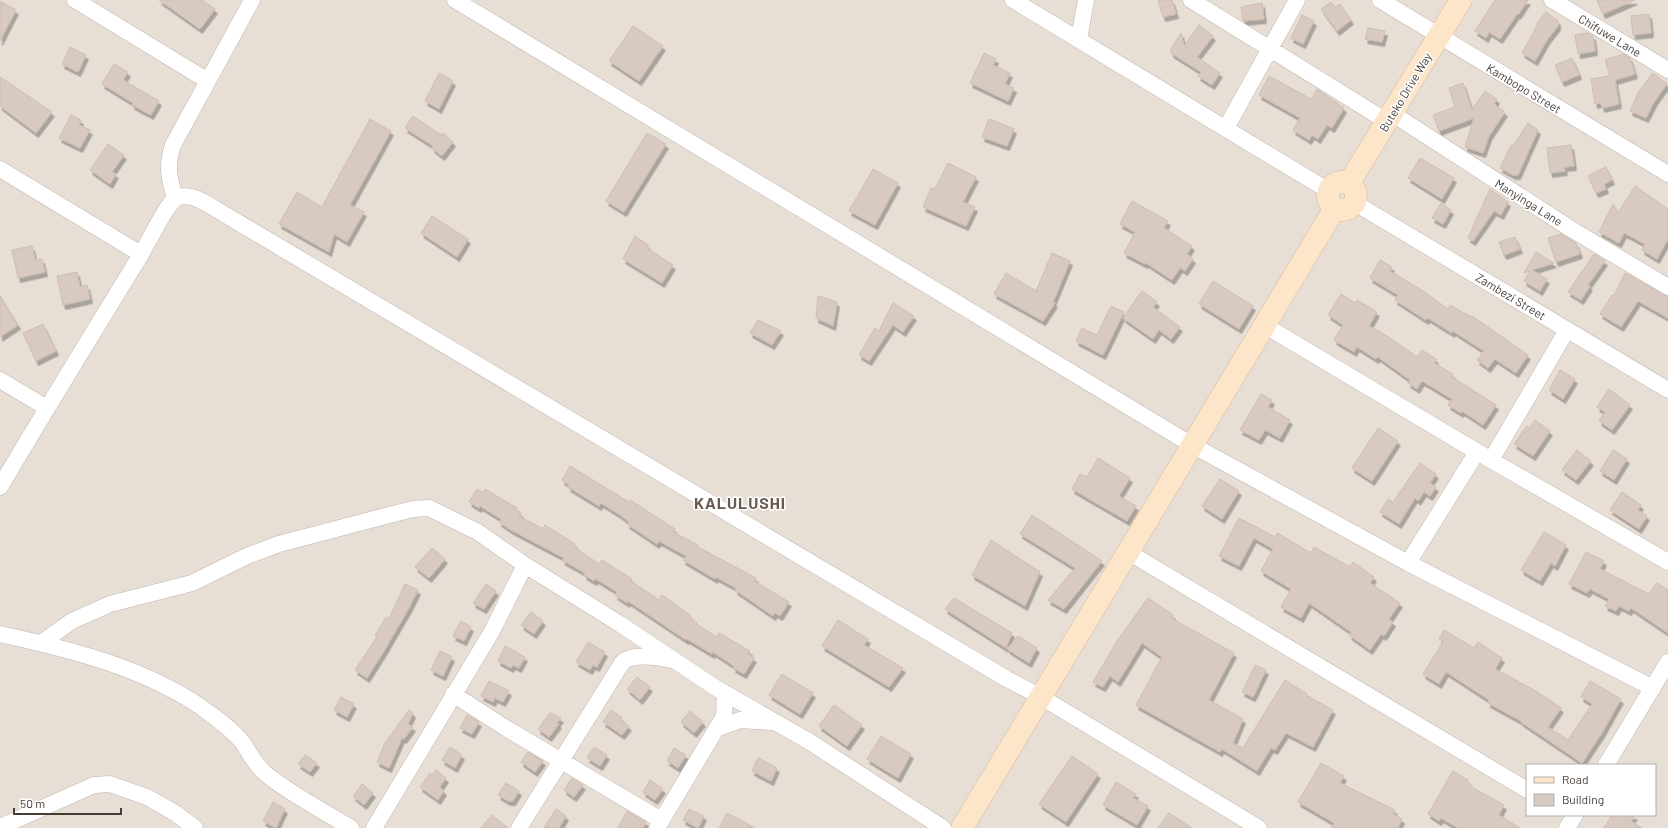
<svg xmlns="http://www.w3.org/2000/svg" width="1668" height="828" font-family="Barlow,sans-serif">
<defs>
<filter id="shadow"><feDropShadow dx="2.5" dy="4.5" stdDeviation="0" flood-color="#0004"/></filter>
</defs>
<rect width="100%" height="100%" fill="#f3eee8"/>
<!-- residential -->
<path fill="#e7ded6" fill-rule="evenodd" d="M0 0H1668V828H0ZM1527 765H1655V815H1527Z"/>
<!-- building -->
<path fill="#d8cac1" stroke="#cfbdb1" filter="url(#shadow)" d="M159 0H202L215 9 200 29Z
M1158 0H1172L1176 14 1163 17Z
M1495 0H1528L1518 15 1517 14 1500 39 1489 32 1486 38 1475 31Z
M1597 0H1635L1603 14Z
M0 1 16 10 0 41Z
M1331 2 1335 7 1340 4 1351 20 1337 31 1321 9Z
M1262 3 1264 19 1243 21 1241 7Z
M1546 12 1558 21V26L1547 40 1535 61 1522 53 1538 24 1537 23Z
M1649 14 1651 33 1633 35 1631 16Z
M1302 15 1314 21 1303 44 1291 38Z
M1199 25 1213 36 1197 57 1220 73 1212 85 1198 76 1201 72 1171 53V49L1181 33 1184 46Z
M633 26 663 46 639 81 609 61Z
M1368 28 1385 31 1382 42 1365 39Z
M1588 33 1593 36 1595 51 1578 54 1575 35Z
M70 47 86 55 78 72 62 64Z
M984 53 996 59 993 65 1010 73 1005 84 1014 88 1008 101 970 83Z
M1624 54 1630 58 1635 74 1615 80 1619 104 1602 108 1601 103 1595 104 1591 79 1610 76 1605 60Z
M1572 58 1579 75 1562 82 1555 65Z
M114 64 128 72 123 80 159 101 151 115 132 105 133 103 102 84Z
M439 73 453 81 439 109 425 101Z
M1653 73 1667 84 1654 102 1646 118 1630 111 1639 91Z
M1269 76 1311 99 1317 89 1344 108 1332 128 1327 125 1318 139 1312 135 1309 140 1293 130 1300 118 1259 95Z
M0 77 52 112 36 133 0 106Z
M1463 83 1472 110 1485 91 1497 99 1494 104 1505 112 1489 136 1483 153 1465 147 1474 118 1439 131 1433 115 1455 107 1449 88Z
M71 115 81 120 79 125 90 130 80 148 59 138Z
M413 116 441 135 443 133 453 142 442 156 432 148 433 146 405 128Z
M370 119 391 131 350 205 364 212 347 242 334 234 329 252 279 224 297 192 322 207Z
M989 119 1014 129 1007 146 982 137Z
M1528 123 1538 130 1518 175H1513L1500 168 1511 145 1513 146Z
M647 133 666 144 624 212 606 201Z
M108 144 124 155 112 172 116 174 110 184 90 170Z
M1571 145 1574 166 1564 167 1565 171 1550 173 1547 148Z
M1420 158 1454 178 1442 199 1408 178Z
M948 163 976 177 963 202 975 207 966 226 923 207 931 188 935 189Z
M1606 167 1612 180 1604 184 1606 189 1596 193 1588 176Z
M873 169 898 183 875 225 849 211Z
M1635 186 1668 209V239L1657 259 1642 250 1645 244 1624 233 1619 243 1599 232 1613 204 1618 213Z
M1490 189 1508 202 1501 215 1494 211 1473 241 1468 238Z
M1132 201 1168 221 1164 228 1192 246 1187 254 1193 259 1185 271 1180 268 1172 280 1146 263 1145 264 1124 253 1135 232 1120 224Z
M1441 203 1451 210 1443 224 1432 218Z
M432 216 468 239 457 257 421 233Z
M1561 234 1576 243 1580 254 1556 262 1548 238Z
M635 236 648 245 647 248 673 265 662 283 623 259Z
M1515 237 1520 249 1504 255 1499 242Z
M32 246 35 260 42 259 45 272 18 278 12 250Z
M1536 252 1554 263 1532 270 1547 279 1540 291 1524 281 1530 271 1524 273Z
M1052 253 1070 261 1053 302 1055 303 1043 321 994 294 1006 273 1036 291Z
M1594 254 1605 261 1588 285 1590 286 1581 300 1568 292Z
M1380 260 1392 267 1390 271 1423 291 1448 309 1450 305 1471 317 1472 316 1528 355 1516 373 1495 359 1488 368 1477 360 1484 351 1453 331 1452 333 1428 318 1426 320 1395 300 1398 295 1370 278Z
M77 272 80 287 87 285 90 299 63 305 57 276Z
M1625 273 1668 297V318L1638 301 1621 327 1600 314 1612 295 1614 296Z
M1213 281 1253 306 1239 329 1199 304Z
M1142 291 1157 302 1153 307 1180 327 1171 339 1159 330 1153 339 1123 318Z
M1341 294 1355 303 1357 300 1377 312 1369 326 1389 337 1417 357 1422 350 1436 359 1434 363 1453 374 1452 377 1496 405 1483 425 1462 411 1461 413 1448 405 1452 399 1422 381 1417 389 1408 383 1410 380 1378 357 1376 359 1357 347 1354 352 1334 340 1343 325 1328 315Z
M0 296 18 325 0 337Z
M818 296 837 302 833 326 816 318Z
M893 303 914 316 903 332 893 325 869 361 859 355 875 328 879 331Z
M1111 306 1124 312 1103 355 1076 341 1082 328 1097 335Z
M758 320 781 331 772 345 750 333Z
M43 324 56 351 36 361 23 333Z
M1560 370 1575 379 1563 399 1549 390Z
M1609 389 1630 405 1612 430 1599 421 1605 412 1597 407Z
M1261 394 1272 400 1268 407 1290 420 1280 438 1265 430 1259 440 1240 430Z
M1535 420 1550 431 1533 456 1514 444 1527 426 1530 428Z
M1378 428 1398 441 1372 481 1352 468Z
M1577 450 1591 461 1576 480 1562 470Z
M1613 450 1627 459 1614 480 1600 471Z
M1098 458 1130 478 1119 496 1136 506 1127 521 1072 489 1080 474 1087 477Z
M1420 463 1436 474 1430 483 1436 487 1430 496 1424 492 1418 501 1415 498 1399 524 1380 512 1388 499 1393 502Z
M570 466 629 502 630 500 675 529 673 532 698 545V547L756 578 754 581 789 602 780 616 775 613 773 616 741 594 735 590 736 588 716 577 715 579 683 560 686 556 659 541 657 544 627 524 629 522 620 515 601 503 599 506 568 487 569 485 562 480Z
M1220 479 1239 491 1222 519 1202 506Z
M477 489 483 493 485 489 517 508 516 510 521 513 519 516 543 529 545 525 575 544 574 547 599 564 602 560 632 579 631 581 659 600 662 595 671 601 691 616 690 618 697 623 696 624 717 637 719 633 750 651 748 654 754 658 744 674 733 668 734 666 713 652 712 654 687 639 686 640 628 601 627 603 615 595 617 592 596 579 594 581 584 575 585 573 562 560 564 558 511 530 499 522 501 519 480 506 479 508 469 502Z
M1622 492 1641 505 1638 510 1647 516 1639 529 1610 510Z
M1032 515 1102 561 1064 609 1048 600 1075 568 1020 534Z
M1239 518 1275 537 1277 533 1311 553 1314 547 1350 567 1353 562 1374 577 1370 583 1400 603 1389 619 1393 622 1384 636 1381 634 1370 650 1349 635 1351 632 1309 603 1301 618 1281 607 1291 589 1261 571 1273 549 1254 538 1239 566 1219 556Z
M1544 532 1566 545 1555 566 1551 563 1540 581 1521 570Z
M991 540 1040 572 1025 606 972 575Z
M432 548 445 559 429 578 415 567Z
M1586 552 1604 561 1600 569 1649 594 1657 583 1668 590V633L1631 608 1629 611 1619 606 1616 611 1605 606 1609 599 1590 589 1587 593 1569 584Z
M405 584 418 590 409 608 384 651 367 678 355 670 377 637 375 636 386 617 389 619Z
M486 584 496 591 484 609 473 603Z
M954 598 1012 633 1006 648 945 609Z
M1148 598 1173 615 1171 618 1234 653 1209 700 1243 719 1233 743 1243 748 1285 680 1307 694 1306 695 1333 710 1313 747 1286 733 1275 750 1271 748 1257 771 1222 749 1220 752 1136 705 1162 657 1142 643 1118 682 1110 676 1103 687 1093 682 1117 641Z
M531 612 543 621 534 634 521 625Z
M838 620 868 639 864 645 903 668 889 687 822 646Z
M461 621 471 627 464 641 453 636Z
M1444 630 1474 648 1478 642 1502 658 1495 669 1536 691 1561 708 1548 727 1568 740 1592 704 1581 697 1590 681 1621 699 1602 733 1582 763 1521 722V721L1488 703 1489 700 1446 672 1439 684 1423 674 1443 642 1439 639Z
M1018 636 1037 648 1029 663 1007 649Z
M588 642 605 652 597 667 593 665 590 670 576 662Z
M505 646 525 657 519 668 513 665 511 668 498 661Z
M440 651 452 657 443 676 431 670Z
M1255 665 1266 670 1253 697 1242 692Z
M782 674 813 693 800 714 769 695Z
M637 677 650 687 640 700 627 689Z
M489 681 509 691 503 702 495 698 493 702 481 696Z
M341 697 354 704 347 717 334 710Z
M834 705 862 725 847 746 819 726Z
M409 710 413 713 408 724 413 727 404 739 402 738 389 768 377 762 385 743Z
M611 710 622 718 620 720 629 726 622 735 603 722Z
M690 711 703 722 694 733 681 722Z
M550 713 561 718 557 723 559 724 549 737 538 729Z
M467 715 479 722 472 734 460 728Z
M881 736 911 754 898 778 867 759Z
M450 747 462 755 455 768 442 760Z
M594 747 607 755 600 766 587 758Z
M674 748 686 755 678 768 667 761Z
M528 752 543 761 535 772 521 762Z
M305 755 317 763 310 772 298 764Z
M1072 756 1098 774 1066 822 1039 804Z
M758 758 777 768 771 781 752 771Z
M1321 763 1344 776 1340 783 1395 810 1393 814 1402 819 1398 828H1332L1334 823 1298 802Z
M436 770 446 778 440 787 444 791 438 800 420 787 430 773 433 775Z
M1453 771 1468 780 1467 782 1475 789 1504 805 1499 815 1520 828H1458L1441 818 1439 821 1428 814Z
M572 778 583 785 574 797 564 790Z
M650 780 663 789 655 800 643 792Z
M1116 782 1136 794 1133 798 1148 806 1137 825 1103 805Z
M506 783 519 791 513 801H508L498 795Z
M362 784 373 793 364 805 353 796Z
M273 802 285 809 276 828 263 821Z
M556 809 566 816 559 828H544Z
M689 809 704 816 698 828 683 820Z
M627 811 646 822 643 828H618Z
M727 813 755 828H719Z
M1169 813 1192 828H1158Z
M492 815 508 828H481Z
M1612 815H1635L1631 821 1642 828H1604Z"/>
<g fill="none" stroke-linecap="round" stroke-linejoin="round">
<defs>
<path id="street" d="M75 0 208 81
M455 0 1192 445 1408 563 1653 688
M1013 0 1329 191
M1191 0 1388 122
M1380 0 1668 174
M1552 0 1668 70
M1079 39 1086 0
M1393 114 1571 229 1668 287
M1226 128 1297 0
M0 169 141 254
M175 199C169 177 166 166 173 145L252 0
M1355 203 1668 390
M1264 325 1491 460 1567 330
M0 380 47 408
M1491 460 1668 562
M0 487C46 409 93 333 140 256 147 245 166 205 175 199 187 191 204 202 214 208L1007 679 1041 697 1259 828
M1128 552 1527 790
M1408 563 1477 452
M0 634C69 649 142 667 201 707 215 717 232 729 243 743 250 754 256 766 266 774 290 794 324 811 351 828
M41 643 72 621 110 604 192 583 247 556 279 544 393 514 413 509 429 508 478 532 525 565 620 624 716 688 810 742 943 828
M453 694 509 730 661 820
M716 729 740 720 771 722
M1606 765 1668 662
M0 827 94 785 110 784 147 797 175 813 195 828
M374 828 491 633 525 565
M519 828 622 663C631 653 659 657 672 660
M657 828 724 716 725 693
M1567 828 1575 815"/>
<path id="secondary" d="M1328 196a14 14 0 1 1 28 0a14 14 0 1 1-28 0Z
M1349 183 1461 0
M962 828 1335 208"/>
</defs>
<!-- street casing -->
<use href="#street" stroke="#c2b6ae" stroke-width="17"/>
<!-- secondary casing -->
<use href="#secondary" stroke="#d5ba9c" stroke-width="23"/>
<!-- street -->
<use href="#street" stroke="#fff" stroke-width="16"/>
<!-- secondary -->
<use href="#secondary" stroke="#fce5c9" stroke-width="22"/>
</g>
<g text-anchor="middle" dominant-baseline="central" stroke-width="3" stroke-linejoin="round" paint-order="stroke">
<!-- street labels -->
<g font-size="12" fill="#463d37" stroke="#fff">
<text transform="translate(1610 35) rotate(31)">Chifuwe Lane</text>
<text transform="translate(1524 88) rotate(31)">Kambopo Street</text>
<text transform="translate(1405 92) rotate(-59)">Buteko Drive Way</text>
<text transform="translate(1529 202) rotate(32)">Manyinga Lane</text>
<text transform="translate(1511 296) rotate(31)">Zambezi Street</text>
</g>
<!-- district labels -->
<g font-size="16" font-weight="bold" letter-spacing="1" fill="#69594f" stroke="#fff">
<text x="740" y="502">KALULUSHI</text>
</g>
</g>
<!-- legend -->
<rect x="1526" y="764" width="130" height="52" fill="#ffffff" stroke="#b5b1af"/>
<rect x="1534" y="777" width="20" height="6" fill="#fce5c9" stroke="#b5b1af"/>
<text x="1562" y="784" font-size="12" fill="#463d37">Road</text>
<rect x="1534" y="794" width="20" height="12" fill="#d8cac1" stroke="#b5b1af"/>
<text x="1562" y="804" font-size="12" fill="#463d37">Building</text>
<!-- scale -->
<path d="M14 808v6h107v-6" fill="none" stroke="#463d37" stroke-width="2"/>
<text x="20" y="808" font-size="12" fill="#463d37" stroke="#ffffff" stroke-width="3" paint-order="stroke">50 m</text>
</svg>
